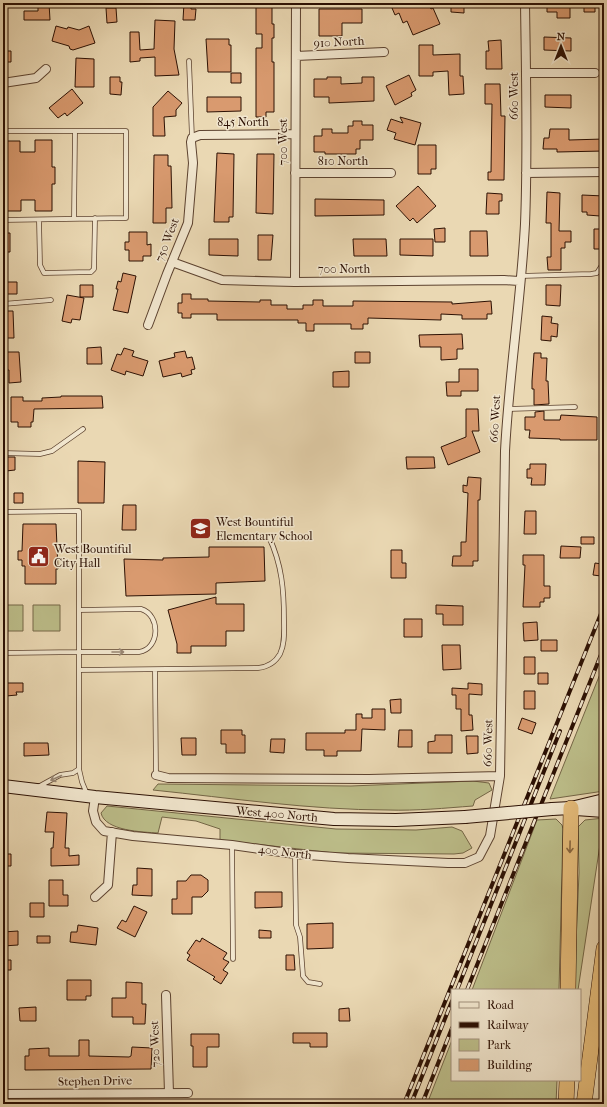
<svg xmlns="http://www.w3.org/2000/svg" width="607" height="1107" font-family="'IM FELL French Canon',serif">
<rect width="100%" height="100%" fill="#ead8b3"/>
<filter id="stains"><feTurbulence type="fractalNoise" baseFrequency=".005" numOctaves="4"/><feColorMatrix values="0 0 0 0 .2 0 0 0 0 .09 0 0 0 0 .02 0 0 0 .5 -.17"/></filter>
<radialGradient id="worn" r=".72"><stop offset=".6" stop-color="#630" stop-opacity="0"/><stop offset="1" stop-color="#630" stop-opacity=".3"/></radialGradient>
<!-- green -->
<path fill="#bcbd89" stroke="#746646" d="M3 605H23V631H3Z
M33 605H60V631H33Z
M604 664V791L550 799Z
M473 781 489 783 492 790 475 800 473 806C445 808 417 811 388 810 310 810 231 798 153 790L158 784 351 786Z
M107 806 336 829 416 830 452 827 462 831 472 848 463 853 454 854 334 853 220 840V829L196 821 162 817 158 833C143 832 105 831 101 813Z
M604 818 578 990H574L579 873 578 827 585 820Z
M556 819 562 825 563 829 559 990H472L537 820Z
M452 1040V1080H557L556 1104H427Z"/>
<!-- building -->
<path fill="#d99a6f" stroke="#2c1003" d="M38 3H49L50 20H24V11H38Z
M184 3H191V9H196L195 20H183Z
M421 3 422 6 428 3 431 9 433 8 440 24 413 35 407 21 403 23 399 13 395 15 392 8 402 4 404 7 412 4 413 6Z
M451 3H464V13L451 12Z
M547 3H570V18H557V12H547Z
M584 3H595V12H584Z
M256 7H272V24H274V38H272V62H274V112H266V117H256V48H262V34H256Z
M106 8H116L117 22 107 23Z
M319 9H362V23H342V36H319Z
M155 20 175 21 174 49 179 75 155 76V57L140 58V61L130 62V32H139L140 50 154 49Z
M56 26 67 29 68 27 79 30 89 26 95 43 73 50 70 49 69 46 52 41Z
M544 37 571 38V51L544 50Z
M206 39H229V45H231V72H208Z
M501 40 502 69H486V51H489L488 41Z
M419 45H433V55L460 54V76H463L464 94 449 95 448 71 433 72V76H419Z
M3 51H11V62H3Z
M76 58 94 59V87H75Z
M231 73H241V83H231Z
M409 75 416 90 411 93 412 96 395 105 386 86Z
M110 77H120V82H122L121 95 110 94Z
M327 77H341V84L362 83V77H374V101L329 103V97H314V79H327Z
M485 84H500L501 116H505L504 180H488V172H491L492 104H485Z
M72 89 83 103 67 116 65 113 58 118 49 108Z
M168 91 182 103 176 110V116L164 117 165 136H153V107Z
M545 95H571V108L545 107Z
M207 97H241V111L207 112Z
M400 117 421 123 415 145 394 139 396 133 387 130 391 119 403 123Z
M353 121H362V125H373V140H360V149H356V154H325V152H314V136H322V129H332V133H348V126H353Z
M550 129H569V140L604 139V151L557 152V149H543L544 138H549Z
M35 140H52V167H55V184H52V211H35V200H21V211H3V141H20V152H35Z
M418 145H436V169H431V174H418Z
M217 153 234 154 233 217H229V222H214Z
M257 154H274L273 214 256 213Z
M154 155H168V166H171L172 208H166V223H153Z
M418 186 436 206 417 223 413 218 410 221 396 206Z
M547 192 560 193 559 231H571V242H565V248H561V270H548L547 257H551V223H546Z
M487 193 502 194V201H499V214H486Z
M582 195 604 196V208H600V216L587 215V212H582Z
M315 199 384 200V215L315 216Z
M445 228V242H435L434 229Z
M594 229H604V249H594Z
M470 231H487L488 256H470Z
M129 232H147V245L151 244V256H143V261H129V250H125V242H129Z
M3 233H10V252H3Z
M258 235H273L271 260H258Z
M209 239H238V256L209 255Z
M353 239H386L387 256H354Z
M400 239H433V256L400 255Z
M123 273 136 276 128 313 113 310 118 289H116L118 281 121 282Z
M3 282H17V294H3Z
M80 285H93V297H80Z
M546 285H561L560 306 546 305Z
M182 294H191V299H208V301L260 302V300H271V305H287V309H303V305H313V300H323V306H353V301L452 302V304L491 301 492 314H487V319H462V315L441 314V320L368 318V324H363V329H351V324H314V331H306V323H298V320H217V314H191V318H182V313H178V303H182Z
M67 295 84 298 80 320 72 319 71 323 62 321Z
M3 311H13L14 338H3Z
M542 316 552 317 551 323 558 324 557 337 551 336V341L541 340Z
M462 334 463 349H457V359L441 360V347H420L419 335Z
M101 347 102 364H87V348Z
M124 348 134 351 132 356 148 361 143 376 126 371 125 375 111 370 117 354 121 355Z
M185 351 187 358 192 357 195 369 191 370 192 374 182 377 181 373 163 377 159 361 175 357 174 353Z
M3 352H19L21 382 9 383V370H3Z
M355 352H370V363H355Z
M534 353H541V358H547L546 381H548L549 404 534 405V389H532V381Z
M459 369H478V391H461V396H447L446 382H459Z
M349 371V387H333V372Z
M61 396H102L103 408 34 409 33 422H31V427H18V422H11V397H23V401H42V398L61 397Z
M466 409H478L479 431H472L480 452 448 465 441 447 466 437Z
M544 411V420H560L561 415 597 417V440H560V439L529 438 530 430H525V417H535V412Z
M6 457H15V470L6 471Z
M406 457H434L435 468 407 469Z
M78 461 105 462 104 503H78Z
M530 464H546L545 485H531L532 478H527V469H530Z
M468 477 481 478 480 500H478V561H473V566H452L453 556H461V542H466L468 493 463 492V485L467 486Z
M14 493H23V503H14Z
M123 505H136V530H122Z
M525 511H536V534H524Z
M23 524H56L58 569H56V584H25V566H22V560H18V551H22Z
M581 537H594V544H581Z
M561 546 581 547 580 558H560Z
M209 547H264L265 581 216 583V594L126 596 124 559 163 560V558L209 557Z
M391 550H402V563H406V578H391Z
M523 555H544V586H550V598H544V602H540V607H523L525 565H523Z
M595 563 602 564 601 576 593 575Z
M216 597V604H244V631H226V646H191V653H177V644L168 610Z
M436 605 463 606V625H443V614H436Z
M404 619H422V637H404Z
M537 622 538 640 524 641 523 623Z
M541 640H557V651H541Z
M442 645H460L461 669 443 670Z
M524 657H535V674H524Z
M538 673H548V684H538Z
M6 683H23V692H16L17 695 6 696Z
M468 683 482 684V695L469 694V715H472L473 730 461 731V709H456V695H452V688L468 689Z
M524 691H535V709H524Z
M401 699V713H391L390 700Z
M372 709H385V730L362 729 361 751H337V756H324V750H306V733H345V730H356V714H362V718H372Z
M522 718 536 723 532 734 518 729Z
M221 730H242V735H245V753H226V744H221Z
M399 730H412V747H398Z
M435 735H452V753H428V742L435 741Z
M466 736H478V753L467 754Z
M181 738H196V755H182Z
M271 739H285L284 753 270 752Z
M24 743H48L49 755 24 756Z
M47 812 67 813 65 848H69V856L79 855V865L51 866V848H53L54 832H45Z
M3 854H11V866H3Z
M137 868 152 869V896L132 895 133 885H137Z
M191 875H201L208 880V891L202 897H192V914H172V899H177V881H186Z
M49 880H63V895H68V906H49Z
M255 892H282V907L255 908Z
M30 903H44V917H30Z
M134 906 147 912 135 937 117 928 122 920 126 922Z
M333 923V948L307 949V924Z
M78 925 98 928 96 945 70 942 71 932H77Z
M259 930 271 931V938H259Z
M18 931V945L3 946V932Z
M37 936H50V943H37Z
M202 938 227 953 223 959 229 962 223 970 228 973 221 984 213 979 215 977 187 960 190 955 187 953 196 940 200 942Z
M286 955H294L295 970H286Z
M3 960H11V970H3Z
M67 980H91V996H86V1000H67Z
M126 982 142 983V1004H146L145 1024H133V1017H112V998H126Z
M36 1007V1021H20L19 1008Z
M349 1008 350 1021H339V1009Z
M293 1033H327V1047H310V1043H293Z
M191 1034H219V1047H207V1067H193V1046H191Z
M79 1040H89V1056L129 1057 131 1056 132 1047 152 1048 151 1069 25 1070V1056H29V1049L49 1048V1056H79Z"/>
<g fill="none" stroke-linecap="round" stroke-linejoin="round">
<defs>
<path id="lane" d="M189 61 192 138
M3 131H126V218L3 220
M74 219 75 131
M39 220 40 265 44 273 91 272 94 269 95 218
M520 276 591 274 597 273 604 262
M3 304 51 300
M508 409 575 407
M3 453 40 454 52 451 83 429
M3 512 79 511V652L3 653
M79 610 141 609C161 615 160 649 139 652H79V769L82 782 87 794
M79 670 258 668C267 667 275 663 280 654 285 644 284 632 284 621 284 590 282 565 269 537
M155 670 156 775
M38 787 60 775 73 773 79 769
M232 845 233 959
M295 854 296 925 300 937 303 976 308 982 320 984"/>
<path id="street" d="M296 56 384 52
M526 73H595
M3 83 36 78 46 69
M295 173H391
M526 173 604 172
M172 262 222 280 295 282 504 280 519 281
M295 282 296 3
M148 325 167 274 188 223 193 163 191 142 192 138 200 135 295 134
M156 775 168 778 369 779 500 776
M95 797 93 811 96 822 104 831 133 836 232 845 295 854 348 858 448 863H465L479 857 490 836 500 776 505 451C509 375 521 300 525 224 528 151 526 77 525 3
M95 897 108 885 112 832
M166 995 169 1093
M3 1094 188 1093"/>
<path id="secondary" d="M3 786 95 797 334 819 396 820 465 817
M552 809 571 808 604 800
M576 809 604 811"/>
<path id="highway" d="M568 990 571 808
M566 1104 567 1080
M584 1104 604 948"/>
</defs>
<!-- lane casing -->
<use href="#lane" stroke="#5c422f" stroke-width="5.5"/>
<!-- street casing -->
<use href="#street" stroke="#5c422f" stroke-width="10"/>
<!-- secondary casing -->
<use href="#secondary" stroke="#2c1003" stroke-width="14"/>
<!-- highway casing -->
<use href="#highway" stroke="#2c1003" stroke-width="16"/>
<!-- lane -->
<use href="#lane" stroke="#f1e6ce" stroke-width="4"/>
<!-- street -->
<use href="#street" stroke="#f1e6ce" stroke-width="8"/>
<!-- secondary -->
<use href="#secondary" stroke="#f1e6ce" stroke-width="12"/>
<!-- highway -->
<use href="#highway" stroke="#e5bc7a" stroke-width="15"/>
<defs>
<path id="rail" d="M457 990 560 731
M467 990 604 647
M404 1104 604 606
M411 1104 452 1001
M422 1104 452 1028"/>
</defs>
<!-- rail casing -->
<use href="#rail" stroke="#2c1003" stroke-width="4"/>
<!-- rail -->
<use href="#rail" stroke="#f1e6ce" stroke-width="2.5" stroke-dasharray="8" stroke-linecap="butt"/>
<defs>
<path id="secondary-bridge" d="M465 817 552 809"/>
</defs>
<!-- secondary-bridge casing -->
<use href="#secondary-bridge" stroke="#2c1003" stroke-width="14" stroke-linecap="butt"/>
<!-- secondary-bridge -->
<use href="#secondary-bridge" stroke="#f1e6ce" stroke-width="12"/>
</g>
<!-- one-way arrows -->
<defs><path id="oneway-shaft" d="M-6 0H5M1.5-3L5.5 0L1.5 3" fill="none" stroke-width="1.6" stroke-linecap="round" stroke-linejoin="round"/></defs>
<g stroke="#988673">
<use href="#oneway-shaft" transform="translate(118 652)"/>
<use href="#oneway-shaft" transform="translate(56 778) rotate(156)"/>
</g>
<use stroke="#88663e" href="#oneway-shaft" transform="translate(570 847) rotate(91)"/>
<!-- icons -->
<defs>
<symbol id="school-square" viewBox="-11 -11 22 22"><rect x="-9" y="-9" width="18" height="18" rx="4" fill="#8f2418" stroke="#f1e6ce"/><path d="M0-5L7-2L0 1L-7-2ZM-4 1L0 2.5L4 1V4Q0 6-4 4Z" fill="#fff"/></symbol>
<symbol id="civic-square" viewBox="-11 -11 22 22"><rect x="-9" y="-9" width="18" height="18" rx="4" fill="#8f2418" stroke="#f1e6ce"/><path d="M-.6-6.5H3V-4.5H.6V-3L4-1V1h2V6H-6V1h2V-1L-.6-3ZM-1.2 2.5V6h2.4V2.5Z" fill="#fff"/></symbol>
</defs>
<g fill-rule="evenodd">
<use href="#school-square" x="188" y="516" width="25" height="25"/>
<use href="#civic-square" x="26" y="544" width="25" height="25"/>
</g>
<g text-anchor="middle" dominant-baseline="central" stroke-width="3" stroke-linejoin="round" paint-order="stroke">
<!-- street labels -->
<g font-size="12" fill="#2c1003" stroke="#f1e6ce">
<text transform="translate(339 42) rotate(-3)">910 North</text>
<text transform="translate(514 96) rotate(-90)">660 West</text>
<text x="243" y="122">845 North</text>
<text transform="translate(283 142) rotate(-90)">700 West</text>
<text x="343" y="161">810 North</text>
<text transform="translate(167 240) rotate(-69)">750 West</text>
<text x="344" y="269">700 North</text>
<text transform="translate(495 419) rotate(-87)">660 West</text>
<text transform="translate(488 743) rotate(-89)">660 West</text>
<text transform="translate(277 814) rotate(5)">West 400 North</text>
<text transform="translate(285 852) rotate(7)">400 North</text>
<text transform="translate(155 1044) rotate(-92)">720 West</text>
<text transform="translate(95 1081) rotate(-1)">Stephen Drive</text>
</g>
<!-- poi labels -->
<g font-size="12" fill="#2c1003" stroke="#f1e6ce" text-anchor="start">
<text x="216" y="522">West Bountiful<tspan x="216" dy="14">Elementary School</tspan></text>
<text x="54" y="549">West Bountiful<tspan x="54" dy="14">City Hall</tspan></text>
</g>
</g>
<!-- margin -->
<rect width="607" height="1107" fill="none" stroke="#ead8b3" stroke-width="16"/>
<rect x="4" y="4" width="599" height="1099" fill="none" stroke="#2c1003" stroke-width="2"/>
<rect x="8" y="8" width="591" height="1091" fill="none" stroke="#2c1003"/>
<!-- legend -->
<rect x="451" y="989" width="130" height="92" fill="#f1e6ce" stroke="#a2907d"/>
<rect x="459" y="1002" width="20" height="6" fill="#f1e6ce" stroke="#a2907d"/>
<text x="487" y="1009" font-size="12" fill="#2c1003">Road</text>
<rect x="459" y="1022" width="20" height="6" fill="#2c1003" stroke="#a2907d"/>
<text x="487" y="1029" font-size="12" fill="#2c1003">Railway</text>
<rect x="459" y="1039" width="20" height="12" fill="#bcbd89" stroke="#a2907d"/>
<text x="487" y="1049" font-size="12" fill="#2c1003">Park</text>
<rect x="459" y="1059" width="20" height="12" fill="#d99a6f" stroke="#a2907d"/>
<text x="487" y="1069" font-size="12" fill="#2c1003">Building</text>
<!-- north arrow -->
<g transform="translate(561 46)" stroke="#f1e6ce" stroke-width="3" paint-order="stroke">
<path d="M0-3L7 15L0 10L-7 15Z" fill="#2c1003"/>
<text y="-6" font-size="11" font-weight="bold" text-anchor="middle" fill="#2c1003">N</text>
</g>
<rect width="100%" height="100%" filter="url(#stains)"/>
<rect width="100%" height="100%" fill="url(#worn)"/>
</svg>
